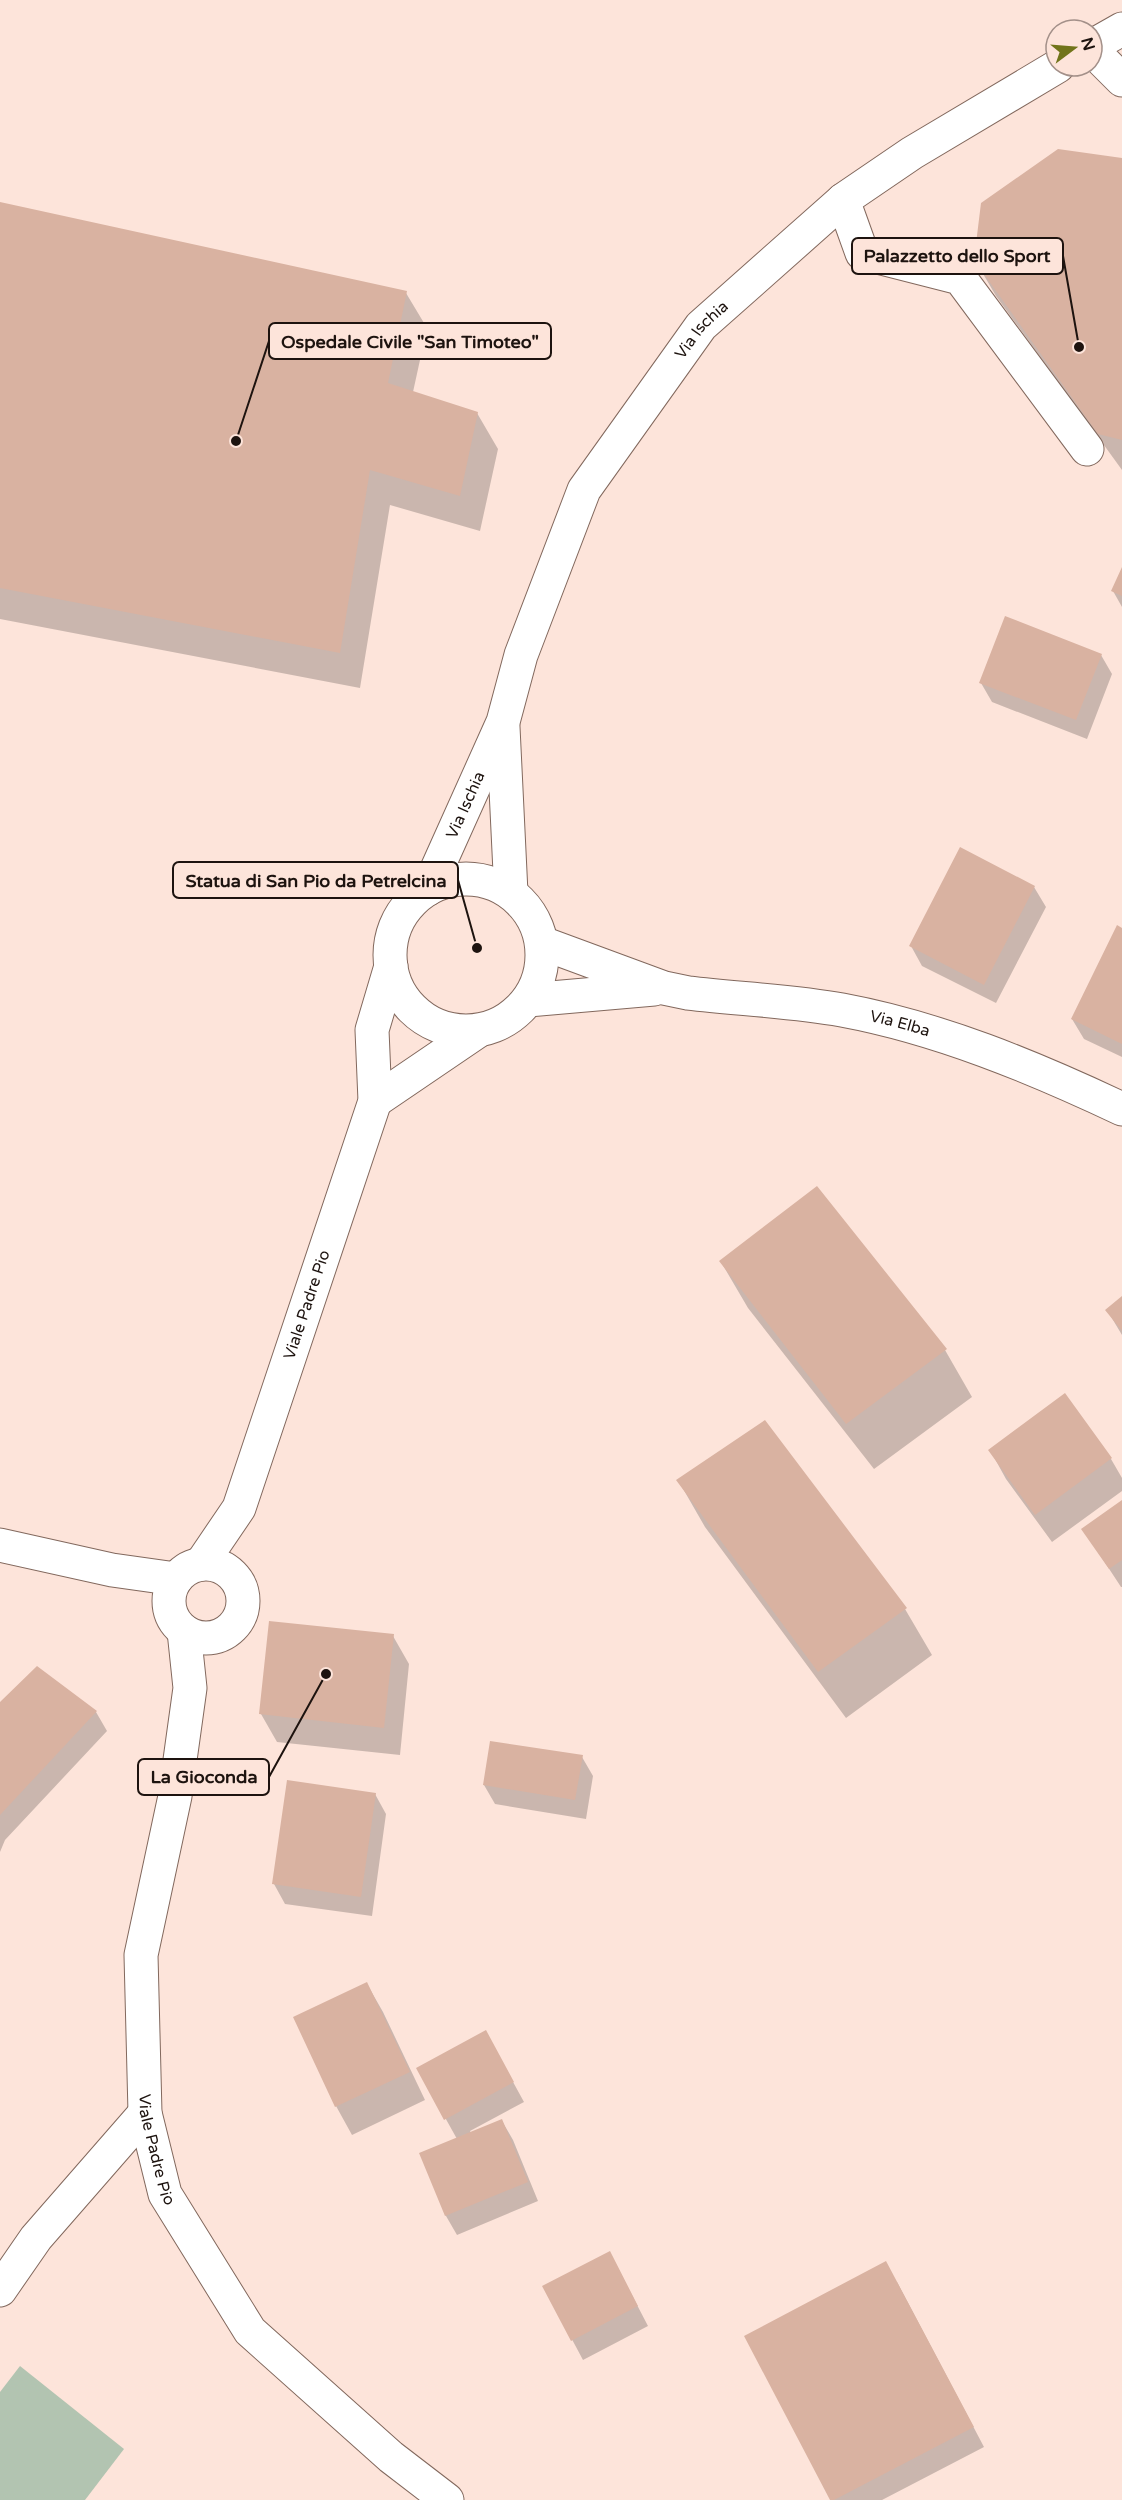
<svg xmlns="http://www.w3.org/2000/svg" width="1122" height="2500" font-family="'Varela Round',sans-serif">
<rect width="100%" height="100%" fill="#fde4da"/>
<!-- green -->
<path fill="#b2c4b1" d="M20 2366 124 2449 85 2500H0V2392Z"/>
<!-- shadow -->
<path fill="#0003" d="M1122 160V470L996 296 975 260Z
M0 204 406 293 427 328 413 392 477 413 498 449 480 531 390 505 360 688 0 619Z
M1122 571V607L1113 591Z
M1101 655 1112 674 1087 739 992 702 981 683Z
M1034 887 1046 907 996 1003 922 966 911 946Z
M1122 929V1057L1084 1039 1072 1019Z
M721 1262 945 1350 972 1397 874 1469 748 1308Z
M1122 1298V1335L1107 1310Z
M1065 1395 1111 1459 1122 1478V1491L1052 1542 1006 1479 990 1450Z
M678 1480 905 1609 932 1655 846 1718 705 1527Z
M1122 1501V1587H1121L1083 1529Z
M393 1636 409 1664 400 1755 277 1742 261 1714Z
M0 1704 96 1712 107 1731 5 1840 0 1852Z
M582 1757 593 1776 586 1819 495 1804 484 1785Z
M375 1794 386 1814 372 1916 285 1904 274 1884Z
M367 1984 383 2012 425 2100 352 2135 336 2106Z
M496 2051 524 2102 470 2131 471 2133 502 2121 513 2140 538 2201 457 2235 446 2216 421 2154 457 2139 418 2069Z
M610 2253 648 2326 583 2360 544 2287Z
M897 2282 984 2447 882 2500H832Z"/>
<!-- building -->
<path fill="#d9b2a1" d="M1058 149 1122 158V440L1098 434 974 260 981 203Z
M0 202 407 291 388 383 478 412 460 496 370 470 340 653 0 588Z
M1122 567V596L1111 591Z
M1005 616 1102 654 1076 720 979 683Z
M960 847 1035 886 984 985 909 946Z
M1117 925 1122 928V1044L1071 1019Z
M817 1186 947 1349 846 1424 719 1261Z
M1122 1296V1331L1105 1310Z
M1065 1393 1112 1458 1035 1515 988 1450Z
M765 1420 907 1608 818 1672 676 1480Z
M1122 1500V1560L1109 1569 1081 1529Z
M269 1621 394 1634 384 1728 259 1714Z
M37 1666 97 1711 0 1815V1702Z
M490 1741 583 1755 575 1800 483 1785Z
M287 1780 376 1793 361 1897 272 1884Z
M367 1982 410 2072 335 2107 293 2017Z
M486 2030 514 2082 444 2120 416 2068Z
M502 2119 528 2182 445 2216 419 2153Z
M610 2251 638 2306 571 2341 542 2286Z
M886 2261 974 2427 834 2500H830L744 2336Z"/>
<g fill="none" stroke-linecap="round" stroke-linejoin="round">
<defs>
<g id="minor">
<path d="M1092 46 1122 29"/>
<path d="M1092 50 1122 80"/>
<path d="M843 200 862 253 960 278 1087 449"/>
<path d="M503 727 511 893"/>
<circle cx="466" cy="955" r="76"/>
<path id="s1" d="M428 889 503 722 521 655 584 490 701 326 843 200 912 153 1058 66"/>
<path id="s2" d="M542 943 664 988 688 993C739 999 792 1001 842 1010 939 1028 1033 1067 1122 1109"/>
<path d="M528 1000 654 989"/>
<path d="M375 1101 478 1031"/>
<path d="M0 1545 112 1570 176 1579"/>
<circle cx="206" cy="1601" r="37"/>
<path id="s3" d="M201 1564 239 1508 375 1101 372 1030 391 966"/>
<path id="s4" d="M184 1631 190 1688 175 1796 141 1955 145 2113 165 2194 250 2331 391 2457 447 2500"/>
<path d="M0 2290 36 2238 145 2113"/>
</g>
</defs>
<!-- minor casing -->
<use href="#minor" stroke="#82685d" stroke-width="35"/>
<!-- minor -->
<use href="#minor" stroke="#fff" stroke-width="33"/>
</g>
<g text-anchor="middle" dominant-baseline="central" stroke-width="6" stroke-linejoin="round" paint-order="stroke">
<!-- street labels -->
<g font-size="16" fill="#1d130f" stroke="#fde4da">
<text stroke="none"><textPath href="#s1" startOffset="628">Via Ischia</textPath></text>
<text stroke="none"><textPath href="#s1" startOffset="92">Via Ischia</textPath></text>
<text stroke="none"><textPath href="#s2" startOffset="369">Via Elba</textPath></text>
<text stroke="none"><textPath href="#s3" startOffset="282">Viale Padre Pio</textPath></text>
<text stroke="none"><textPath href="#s4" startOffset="525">Viale Padre Pio</textPath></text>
</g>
</g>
<!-- callouts -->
<path fill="none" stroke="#1d130f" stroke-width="2" d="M1079 347L1063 256M236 441L269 341M477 948L458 880M326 1674L269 1777"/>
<g fill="#1d130f" stroke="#fde4da" stroke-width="2">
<circle cx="1079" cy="347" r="6"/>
<circle cx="236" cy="441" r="6"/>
<circle cx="477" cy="948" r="6"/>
<circle cx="326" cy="1674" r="6"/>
</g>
<g fill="#fde4da" stroke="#1d130f" stroke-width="2">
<rect x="852" y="238" width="211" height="36" rx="6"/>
<rect x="269" y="323" width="282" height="36" rx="6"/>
<rect x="173" y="862" width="285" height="36" rx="6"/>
<rect x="138" y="1759" width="131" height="36" rx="6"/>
</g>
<g font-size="18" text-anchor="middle" font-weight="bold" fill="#1d130f">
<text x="957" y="262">Palazzetto dello Sport</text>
<text x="410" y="348">Ospedale Civile "San Timoteo"</text>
<text x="316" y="887">Statua di San Pio da Petrelcina</text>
<text x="204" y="1783">La Gioconda</text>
</g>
<!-- north arrow -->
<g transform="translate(1074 48) rotate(74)"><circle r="28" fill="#fde4da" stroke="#a39089" stroke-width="1.5"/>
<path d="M0-4.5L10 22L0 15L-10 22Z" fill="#71741a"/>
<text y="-9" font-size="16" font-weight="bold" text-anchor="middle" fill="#1d130f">N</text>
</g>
</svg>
